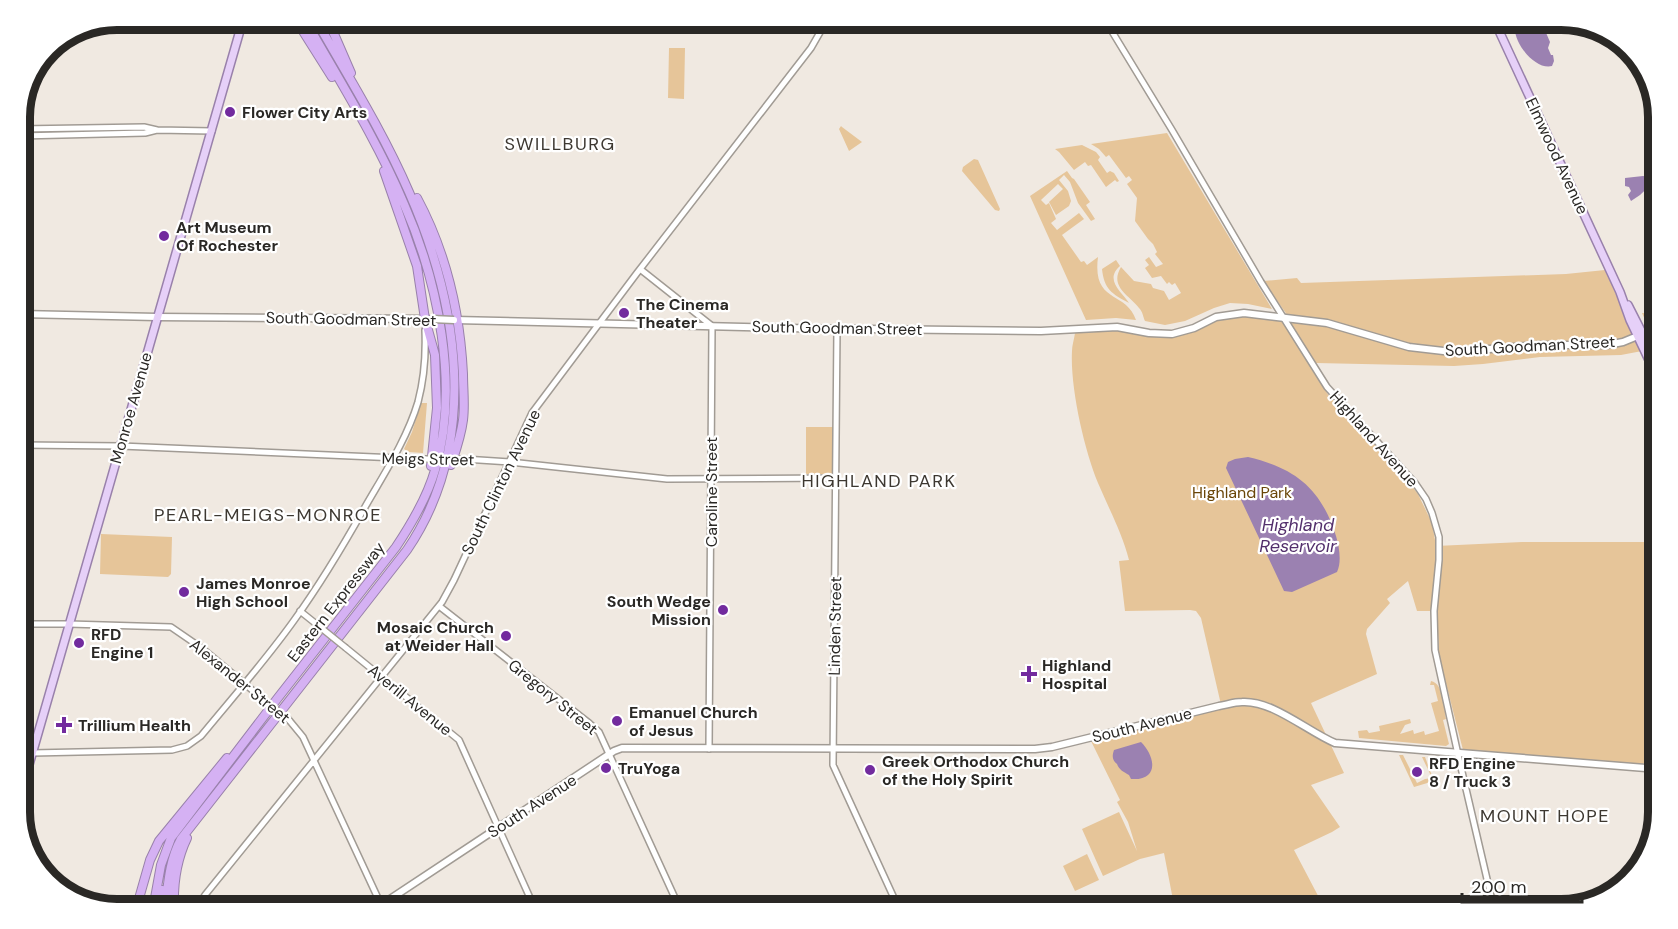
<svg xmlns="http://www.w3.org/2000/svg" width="1678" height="929" font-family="'DM Sans',sans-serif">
<rect width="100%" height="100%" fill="#f0e9e1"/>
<!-- green -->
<path fill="#e6c599" d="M669 48H685L684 99 668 98Z
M841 126 842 127 862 142 849 151 839 129Z
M1167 133 1272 309 1248 304 1230 303 1214 308 1185 321 1165 325 1145 321C1143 317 1143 312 1139 308 1129 295 1109 287 1121 267L1134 281 1151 284 1153 288 1164 291 1169 300 1181 293 1175 283 1172 285 1169 282 1167 284 1161 276 1152 278 1145 268 1149 265 1145 260 1149 257 1156 267 1163 264 1155 254 1157 252 1153 244 1148 239 1135 221 1137 198 1127 184 1132 180 1129 176 1126 178 1109 155 1106 157 1099 149 1091 144Z
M1082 145 1096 152 1100 157 1098 160 1107 173 1110 171 1114 173 1119 181 1117 182 1115 180 1106 187 1091 165 1088 166 1085 162 1074 170 1059 152 1055 149Z
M974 159 978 160 1000 209 999 211 995 210 962 171 963 167Z
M1067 171 1072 178 1074 179 1090 202 1086 205 1095 219 1091 221 1078 203 1070 182 1064 175 1059 180 1068 191 1071 201 1069 206 1056 215 1049 202 1063 189 1058 184 1041 200 1046 205 1049 203 1056 219 1051 223 1057 230 1079 213 1084 219 1062 235 1081 262 1084 261 1087 265 1098 257C1092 304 1126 290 1136 320L1116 318 1086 320 1030 196Z
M1116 260 1120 266C1104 280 1122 292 1129 303 1112 294 1104 289 1102 269Z
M1605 270 1642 351 1621 355 1540 357 1483 364 1454 366 1316 363 1310 367 1329 396 1403 475 1418 494 1432 523 1436 546 1522 542H1658V644H1651L1644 763 1643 764 1463 750 1439 656 1437 611H1417L1408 581 1387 599 1390 603 1367 629 1366 634 1377 674 1311 703 1344 773 1311 785 1340 827 1332 832 1294 850 1325 909H1177L1173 900 1164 853 1140 859 1103 876 1082 829 1119 812 1137 851 1128 822 1117 802 1120 800 1091 741 1222 709 1201 618 1196 611 1190 610 1125 611 1119 561 1129 560C1122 533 1109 509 1098 483 1084 449 1070 387 1072 351 1072 345 1074 340 1075 333L1106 329 1123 330 1171 336 1190 333 1218 319 1245 315 1290 319 1263 281 1297 278 1301 283 1566 274Z
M1642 313 1658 314V349Z
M421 403H427L423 453 408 452 404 449 412 432Z
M806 427H833V474H806Z
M101 534 172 537 171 574 168 577 100 574Z
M1431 681C1444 684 1444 707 1446 719L1443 720 1449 744 1446 746 1359 738 1358 731 1367 730 1369 733 1380 731 1379 726 1410 719 1411 723 1405 725 1400 734 1413 730 1414 734 1424 731 1425 735 1439 731 1431 703 1438 701 1434 685H1430Z
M1399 755H1403L1417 783 1425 779 1432 778 1422 757H1421H1425L1434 781 1414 787Z
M1087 854 1099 880 1075 891 1063 866Z"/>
<!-- water -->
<path fill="#9b81b1" d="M1517 20H1548L1544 28 1550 42 1548 48 1551 55H1553L1554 61 1552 66C1534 71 1507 36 1517 20Z
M1643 176 1658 178 1640 195 1631 201 1628 195 1631 191 1629 187 1625 186V178Z
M1248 457C1295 468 1321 488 1336 536 1339 546 1342 562 1337 572L1292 592 1284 591 1226 468 1228 462 1235 459Z
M1141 742C1156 757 1159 781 1131 779L1129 775C1124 772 1119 770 1117 764 1112 760 1112 756 1114 750Z"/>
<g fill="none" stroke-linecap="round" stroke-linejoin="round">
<defs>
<path id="tertiary" d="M1105 20 1172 130 1261 282 1327 387 1415 483 1426 499 1432 513 1439 537V560L1434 611 1435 650 1459 759 1494 909
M20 129 144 127 157 130
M20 136 145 133 157 130 212 131
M640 269 712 326 709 749
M837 329 833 765 899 909
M20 445 121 446 420 459
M464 459 510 462 667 479 836 478
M439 606 589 723 599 732 680 909
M300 611 320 627
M20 624H69L171 627 203 649 264 700
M346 648 459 740 535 909
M289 720 303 737 383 909
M32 753 172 750 187 746 201 736C233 697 266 660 295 619 321 583 343 546 365 507 384 474 407 439 418 402 424 379 426 354 425 330
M200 903 205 895 442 602 454 580 532 413 637 273 811 48 827 20"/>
<path id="secondary" d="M20 314 157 317 428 319
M455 320 781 328 1041 331 1117 327 1149 333 1172 334 1194 328 1216 317 1244 313 1327 323 1409 347 1452 352 1540 345H1607L1623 342 1640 335
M20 753H32
M375 909 614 751 622 748 1035 749 1052 747 1219 706C1226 705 1234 702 1242 702 1272 700 1307 731 1335 743L1658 769"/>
<path id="primary" d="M1494 20 1620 292 1630 320 1658 379
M1628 305 1658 364
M20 796 243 20
M200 903 208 909
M191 909 200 903"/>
<path id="motorway" d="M296 20 332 77
M328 20 351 73
M384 171 417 266 425 319 435 355 437 408 431 466
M417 198C446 252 460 314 463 374 463 390 465 405 463 420 461 436 456 450 451 465
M136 909 150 860 159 841 227 758
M153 909 161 865 171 838 277 699 396 547C412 523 427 498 435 470 460 387 438 281 404 204 377 140 339 80 305 20
M160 909 162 890
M165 909C168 885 169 861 181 839L407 550C480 443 459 305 409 192 383 132 348 76 316 20
M174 909C173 884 176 861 187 838"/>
</defs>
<!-- tertiary casing -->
<use href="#tertiary" stroke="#a19b94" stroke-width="8"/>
<!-- secondary casing -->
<use href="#secondary" stroke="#a19b94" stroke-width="9"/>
<!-- primary casing -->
<use href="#primary" stroke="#9981ab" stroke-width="10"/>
<!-- motorway casing -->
<use href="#motorway" stroke="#9981ab" stroke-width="10"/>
<!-- tertiary -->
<use href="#tertiary" stroke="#fff" stroke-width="5"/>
<!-- secondary -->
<use href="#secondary" stroke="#fff" stroke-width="6"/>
<!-- primary -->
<use href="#primary" stroke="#e6d0f8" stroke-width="7"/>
<!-- motorway -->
<use href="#motorway" stroke="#d5b1f3" stroke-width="8"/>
<defs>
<path id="tertiary-bridge" d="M420 459H464
M320 627 346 648
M264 700 289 720"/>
<path id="secondary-bridge" d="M432 319 454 320"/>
</defs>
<!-- tertiary-bridge casing -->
<use href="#tertiary-bridge" stroke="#a19b94" stroke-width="8" stroke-linecap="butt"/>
<!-- secondary-bridge casing -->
<use href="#secondary-bridge" stroke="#a19b94" stroke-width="9" stroke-linecap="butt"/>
<!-- tertiary-bridge -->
<use href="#tertiary-bridge" stroke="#fff" stroke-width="5"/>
<!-- secondary-bridge -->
<use href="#secondary-bridge" stroke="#fff" stroke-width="6"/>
</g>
<!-- markers -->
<g fill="#722b9e" stroke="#fff" stroke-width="2">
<circle cx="230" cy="112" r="6"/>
<circle cx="164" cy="236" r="6"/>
<circle cx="624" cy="313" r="6"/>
<circle cx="184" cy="592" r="6"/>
<circle cx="723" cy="610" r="6"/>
<circle cx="506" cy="636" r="6"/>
<circle cx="79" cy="643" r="6"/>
<path d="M1026 665h6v6h6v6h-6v6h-6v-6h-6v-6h6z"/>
<circle cx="617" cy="721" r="6"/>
<path d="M61 716h6v6h6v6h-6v6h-6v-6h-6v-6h6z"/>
<circle cx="606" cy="768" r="6"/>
<circle cx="870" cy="770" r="6"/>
<circle cx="1417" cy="772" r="6"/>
</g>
<g text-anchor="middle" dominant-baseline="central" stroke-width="4.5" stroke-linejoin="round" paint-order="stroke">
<!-- poi labels -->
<g font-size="16" font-weight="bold" fill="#2a2825" stroke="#fff" text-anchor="start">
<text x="242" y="112">Flower City Arts</text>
<text x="176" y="227">Art Museum<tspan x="176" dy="18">Of Rochester</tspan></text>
<text x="636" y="304">The Cinema<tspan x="636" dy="18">Theater</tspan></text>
<text x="196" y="583">James Monroe<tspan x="196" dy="18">High School</tspan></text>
<text x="711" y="601" text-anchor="end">South Wedge<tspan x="711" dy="18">Mission</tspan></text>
<text x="494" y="627" text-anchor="end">Mosaic Church<tspan x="494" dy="18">at Weider Hall</tspan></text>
<text x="91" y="634">RFD<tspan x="91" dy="18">Engine 1</tspan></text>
<text x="1042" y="665">Highland<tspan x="1042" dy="18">Hospital</tspan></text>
<text x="629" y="712">Emanuel Church<tspan x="629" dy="18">of Jesus</tspan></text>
<text x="78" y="725">Trillium Health</text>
<text x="882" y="761">Greek Orthodox Church<tspan x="882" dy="18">of the Holy Spirit</tspan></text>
<text x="1429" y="763">RFD Engine<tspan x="1429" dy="18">8 / Truck 3</tspan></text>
<text x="618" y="768">TruYoga</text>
</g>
<!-- street labels -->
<g font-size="16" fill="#2a2825" stroke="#fff">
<text transform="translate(1557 156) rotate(65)">Elmwood Avenue</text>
<text transform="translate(351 319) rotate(1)">South Goodman Street</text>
<text transform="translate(837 328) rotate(1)">South Goodman Street</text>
<text transform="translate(1530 346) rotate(-3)">South Goodman Street</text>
<text transform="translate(131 408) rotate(-74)">Monroe Avenue</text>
<text transform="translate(1374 439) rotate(48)">Highland Avenue</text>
<text transform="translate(428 459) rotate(1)">Meigs Street</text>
<text transform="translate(501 482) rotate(-64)">South Clinton Avenue</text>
<text transform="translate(711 492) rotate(-90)">Caroline Street</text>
<text transform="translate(336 602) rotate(-52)">Eastern Expressway</text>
<text transform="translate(835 626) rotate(-89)">Linden Street</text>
<text transform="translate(240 681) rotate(39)">Alexander Street</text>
<text transform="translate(553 697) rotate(39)">Gregory Street</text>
<text transform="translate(410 700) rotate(39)">Averill Avenue</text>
<text transform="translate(1142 725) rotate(-14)">South Avenue</text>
<text transform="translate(532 806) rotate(-33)">South Avenue</text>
</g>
<!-- park labels -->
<g font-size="16" fill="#6a4608" stroke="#fff">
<text x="1242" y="492">Highland Park</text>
</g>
<!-- neighbourhood labels -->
<g font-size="18" letter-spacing="1.5" fill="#3d3831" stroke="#fff">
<text x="560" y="144">SWILLBURG</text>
<text x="879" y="481">HIGHLAND PARK</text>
<text x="268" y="515">PEARL-MEIGS-MONROE</text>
<text x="1545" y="816">MOUNT HOPE</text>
</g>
<!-- water labels -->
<g font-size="18" font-style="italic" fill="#532f6c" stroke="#fff">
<text x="1298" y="525">Highland<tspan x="1298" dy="21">Reservoir</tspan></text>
</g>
</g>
<!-- crop -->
<path d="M0 0H1678V929H0ZM117 30H1561A87 87 0 0 1 1648 117V812A87 87 0 0 1 1561 899H117A87 87 0 0 1 30 812V117A87 87 0 0 1 117 30Z" fill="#fff" fill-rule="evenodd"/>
<path fill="none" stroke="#2a2825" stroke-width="8" d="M117 30H1561A87 87 0 0 1 1648 117V812A87 87 0 0 1 1561 899H117A87 87 0 0 1 30 812V117A87 87 0 0 1 117 30Z"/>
<!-- scale -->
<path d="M1462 893v9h120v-9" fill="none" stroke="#2a2825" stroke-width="3"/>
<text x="1471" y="893" font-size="18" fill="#2a2825" stroke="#ffffff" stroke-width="4.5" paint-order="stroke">200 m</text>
</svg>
